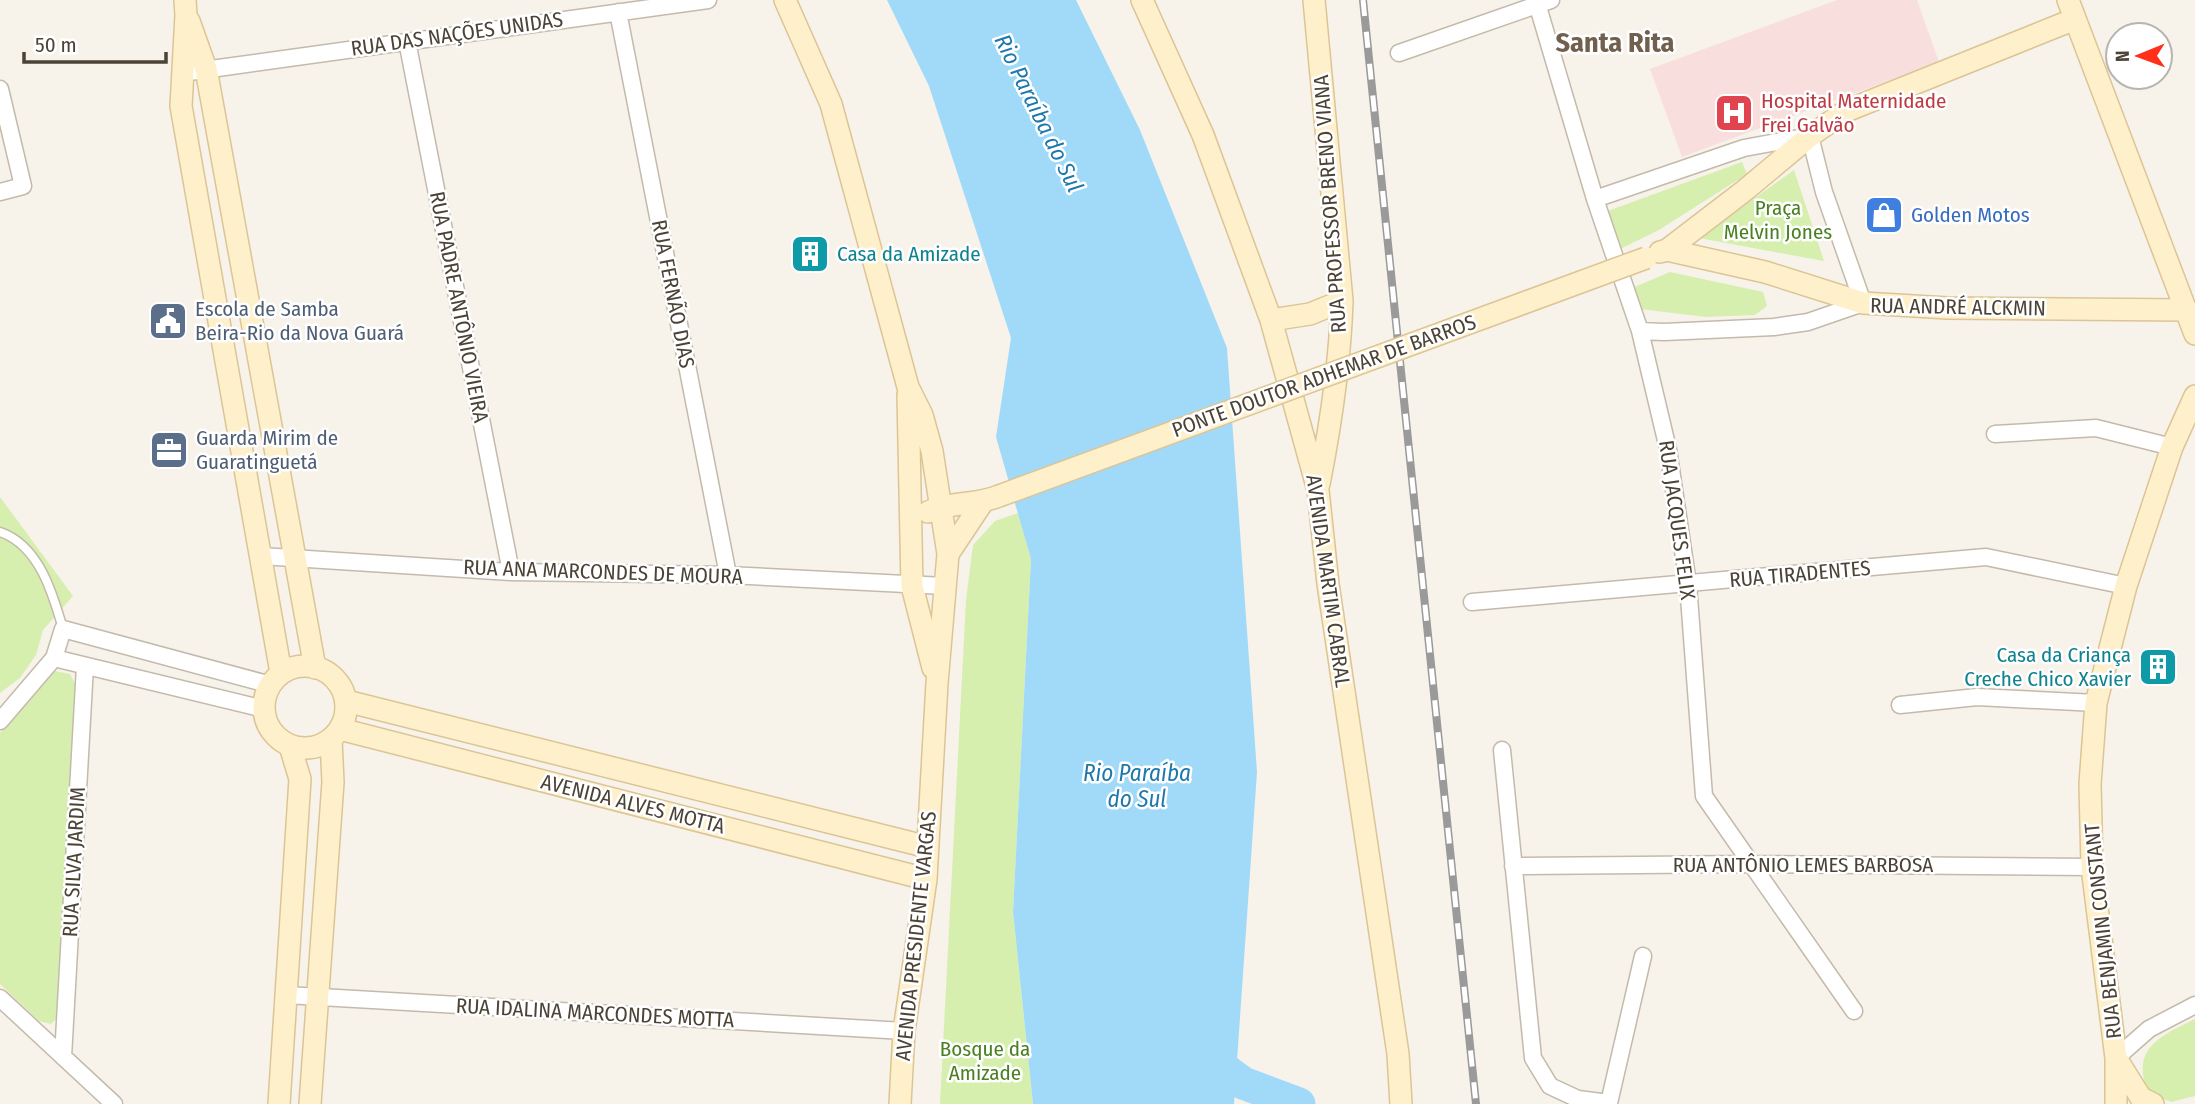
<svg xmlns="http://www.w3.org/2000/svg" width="2195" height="1104" font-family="'Fira Sans Condensed',sans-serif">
<rect width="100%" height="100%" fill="#f7f2ea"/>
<!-- medical -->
<path fill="#f8dfdd" d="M1837 0H1917L1939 62 1682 157 1650 69Z"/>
<!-- green -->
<path fill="#d6efaf" d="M1742 162 1747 174 1659 230 1618 250 1605 212Z
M1794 170 1824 261 1699 238Z
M1670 272 1763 292 1767 306 1755 315 1706 317 1640 309 1632 288Z
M0 497 73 596 43 630 36 655 20 678 0 693Z
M1018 513 1031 559 1013 912 1033 1104H940L966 600 973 545 995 521Z
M54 671 70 674 78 689 60 1015 51 1024 39 1021 0 984V733L44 679Z
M2195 1019V1096L2171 1102 2148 1092C2130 1048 2161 1036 2195 1019Z"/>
<!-- water -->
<path fill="#a1daf9" d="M887 0H1076L1140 130 1227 348 1257 772 1234 1104H1033L1013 912 1031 559 996 437 1011 338 929 86Z"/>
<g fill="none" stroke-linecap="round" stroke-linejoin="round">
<!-- river -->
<path stroke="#a1daf9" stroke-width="33" d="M1200 1051 1243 1083 1299 1104"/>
<defs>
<path id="lane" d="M0 532C39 545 53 594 63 629"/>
<path id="street" d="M1536 0 1595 199 1640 331 1668 449 1688 584 1704 796 1854 1011
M618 12 728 575
M407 41 511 572
M1399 53 1551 0
M182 73 708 0
M0 89 23 186 0 192
M1595 199 1744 148 1810 136 1824 192 1863 303 1808 322 1774 327 1664 332 1640 331
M1995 434 2096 428 2172 447
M261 556 511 572 728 575 945 586
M1472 602 1986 557 2126 586
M54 658 264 709
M1900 705 1977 697 2096 703
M0 721 54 658 63 629 271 685
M1502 750 1533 1058 1550 1086 1578 1099 1609 1103 1643 956
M1513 866 1751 864 2092 867
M286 995 904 1031
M0 998 114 1104
M63 1057 85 666
M2116 1058 2149 1029 2195 1005"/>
<path id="secondary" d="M185 0 186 15 181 106 281 673
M785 0 831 104 908 387 922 415 932 451 948 554 937 683 926 879 904 1031 900 1104
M1142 0 1203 135 1271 320 1318 490 1328 584 1398 1054 1401 1104
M1314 0 1342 301C1340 363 1331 423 1319 484
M2068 0 2195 334
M189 21 206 69 315 668
M1667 250 1765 272 1863 303 1948 308 2187 310
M1660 252 1667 250 1744 191 1810 136 1846 111 2075 19
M1271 320 1310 314 1342 301
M908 395 912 586 933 668
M928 512C951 501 975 506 999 496
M948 554 982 503
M264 707a41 41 0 1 1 82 0a41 41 0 1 1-82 0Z
M346 701 928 847
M340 729 926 879
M2116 1058 2141 1098 2153 1104
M279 1104 300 779 290 746
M310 1104 333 782 331 740
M2116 1104V1058L2092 867 2090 784 2096 703 2126 586 2172 447 2195 396"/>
</defs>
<!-- lane casing -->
<use href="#lane" stroke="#c4baab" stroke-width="11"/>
<!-- street casing -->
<use href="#street" stroke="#c4baab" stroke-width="19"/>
<!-- secondary casing -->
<use href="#secondary" stroke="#dcc595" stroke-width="24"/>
<!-- lane -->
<use href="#lane" stroke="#fff" stroke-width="8"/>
<!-- street -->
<use href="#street" stroke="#fff" stroke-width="16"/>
<!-- secondary -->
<use href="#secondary" stroke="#fff0cc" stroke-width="21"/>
<defs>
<path id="rail" d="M1363 0 1476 1104"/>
</defs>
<!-- rail casing -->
<use href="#rail" stroke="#9a9a9a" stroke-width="8"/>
<!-- rail -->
<use href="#rail" stroke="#fff" stroke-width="5" stroke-dasharray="16" stroke-linecap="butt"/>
<defs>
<path id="secondary-bridge" d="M999 496 1646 258"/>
</defs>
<!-- secondary-bridge casing -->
<use href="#secondary-bridge" stroke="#dcc595" stroke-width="24" stroke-linecap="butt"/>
<!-- secondary-bridge -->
<use href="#secondary-bridge" stroke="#fff0cc" stroke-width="21"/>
</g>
<!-- icons -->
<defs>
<symbol id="hospital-square" viewBox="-11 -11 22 22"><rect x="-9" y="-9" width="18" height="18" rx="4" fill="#e0444e" stroke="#fff"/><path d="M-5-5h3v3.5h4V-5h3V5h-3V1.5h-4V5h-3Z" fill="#fff"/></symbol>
<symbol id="shop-square" viewBox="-11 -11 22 22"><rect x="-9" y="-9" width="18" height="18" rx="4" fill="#3f7fe0" stroke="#fff"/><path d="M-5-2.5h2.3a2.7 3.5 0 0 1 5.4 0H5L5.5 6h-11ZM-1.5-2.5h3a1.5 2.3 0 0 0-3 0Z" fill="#fff"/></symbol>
<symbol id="building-square" viewBox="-11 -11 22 22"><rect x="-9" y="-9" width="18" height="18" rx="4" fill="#0f9aa8" stroke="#fff"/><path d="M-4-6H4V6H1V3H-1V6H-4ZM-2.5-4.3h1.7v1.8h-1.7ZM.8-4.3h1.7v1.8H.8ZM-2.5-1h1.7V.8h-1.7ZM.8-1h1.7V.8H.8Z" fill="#fff"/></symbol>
<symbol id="civic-square" viewBox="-11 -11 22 22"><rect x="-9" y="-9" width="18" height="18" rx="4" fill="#5c6f8a" stroke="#fff"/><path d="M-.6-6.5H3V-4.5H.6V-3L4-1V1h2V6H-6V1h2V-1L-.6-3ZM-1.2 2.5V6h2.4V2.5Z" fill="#fff"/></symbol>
<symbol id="office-square" viewBox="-11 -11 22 22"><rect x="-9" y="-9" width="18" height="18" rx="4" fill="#5c6f8a" stroke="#fff"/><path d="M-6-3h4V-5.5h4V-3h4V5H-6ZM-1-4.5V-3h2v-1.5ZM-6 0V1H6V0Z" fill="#fff"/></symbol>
</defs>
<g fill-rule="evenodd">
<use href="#hospital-square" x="1712" y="91" width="44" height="44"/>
<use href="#shop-square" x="1862" y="193" width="44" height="44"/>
<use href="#building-square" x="788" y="232" width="44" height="44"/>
<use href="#civic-square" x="146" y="299" width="44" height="44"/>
<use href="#office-square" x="147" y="428" width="44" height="44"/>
<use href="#building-square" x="2136" y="645" width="44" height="44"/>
</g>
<g text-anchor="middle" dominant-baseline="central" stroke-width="5" stroke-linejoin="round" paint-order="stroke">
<!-- street labels -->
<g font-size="21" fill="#4c4337" stroke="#fff">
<text transform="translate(457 34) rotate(-8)">RUA DAS NAÇÕES UNIDAS</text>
<text transform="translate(1330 204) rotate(-94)">RUA PROFESSOR BRENO VIANA</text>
<text transform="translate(673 294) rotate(79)">RUA FERNÃO DIAS</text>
<text transform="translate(459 307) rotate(79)">RUA PADRE ANTÔNIO VIEIRA</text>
<text transform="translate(1958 307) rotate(1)">RUA ANDRÉ ALCKMIN</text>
<text transform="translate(1324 376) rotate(-20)">PONTE DOUTOR ADHEMAR DE BARROS</text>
<text transform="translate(1677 520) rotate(82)">RUA JACQUES FELIX</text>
<text transform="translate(603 572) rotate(2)">RUA ANA MARCONDES DE MOURA</text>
<text transform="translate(1800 574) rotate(-5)">RUA TIRADENTES</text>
<text transform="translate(1328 581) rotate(82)">AVENIDA MARTIM CABRAL</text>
<text transform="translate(633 804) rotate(14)">AVENIDA ALVES MOTTA</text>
<text transform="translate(74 862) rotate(-87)">RUA SILVA JARDIM</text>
<text x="1803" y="865">RUA ANTÔNIO LEMES BARBOSA</text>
<text transform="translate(2103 931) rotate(-96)">RUA BENJAMIN CONSTANT</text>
<text transform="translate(916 936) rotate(-84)">AVENIDA PRESIDENTE VARGAS</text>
<text transform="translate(595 1013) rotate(3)">RUA IDALINA MARCONDES MOTTA</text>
</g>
<!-- health labels -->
<g font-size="21" fill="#be3a42" stroke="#fff" text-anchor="start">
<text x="1761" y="101">Hospital Maternidade<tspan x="1761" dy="24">Frei Galvão</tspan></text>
</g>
<!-- park labels -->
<g font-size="21" fill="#4a8021" stroke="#fff">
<text x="1778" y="208">Praça<tspan x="1778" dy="24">Melvin Jones</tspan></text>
<text x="985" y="1049">Bosque da<tspan x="985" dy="24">Amizade</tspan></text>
</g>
<!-- shop labels -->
<g font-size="21" fill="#366cbe" stroke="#fff" text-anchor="start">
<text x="1911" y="215">Golden Motos</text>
</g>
<!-- culture labels -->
<g font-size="21" fill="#0d838f" stroke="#fff" text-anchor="start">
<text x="837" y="254">Casa da Amizade</text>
<text x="2131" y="655" text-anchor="end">Casa da Criança<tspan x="2131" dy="24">Creche Chico Xavier</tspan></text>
</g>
<!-- service labels -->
<g font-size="21" fill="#4e5e75" stroke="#fff" text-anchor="start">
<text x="195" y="309">Escola de Samba<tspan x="195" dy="24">Beira-Rio da Nova Guará</tspan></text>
<text x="196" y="438">Guarda Mirim de<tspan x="196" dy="24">Guaratinguetá</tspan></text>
</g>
<!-- water labels -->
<g font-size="23" font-style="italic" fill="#1f78ac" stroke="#fff">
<text transform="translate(1039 113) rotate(64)">Rio Paraíba do Sul</text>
<text x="1137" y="773">Rio Paraíba<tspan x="1137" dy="26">do Sul</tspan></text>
</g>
<!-- district labels -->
<g font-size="28" font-weight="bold" fill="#70604d" stroke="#fff">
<text x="1615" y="42">Santa Rita</text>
</g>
</g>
<!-- north arrow -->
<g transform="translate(2139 56) rotate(269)"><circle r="33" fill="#ffffff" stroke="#b7b4af" stroke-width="2"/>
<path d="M0-5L12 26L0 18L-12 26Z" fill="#ff2f19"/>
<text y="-10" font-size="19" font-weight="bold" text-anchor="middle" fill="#4c4337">N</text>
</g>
<!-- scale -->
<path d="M24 52v10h142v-10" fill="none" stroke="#4c4337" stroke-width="3.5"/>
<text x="35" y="52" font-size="21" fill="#4c4337" stroke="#ffffff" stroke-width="5" paint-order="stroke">50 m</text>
</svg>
